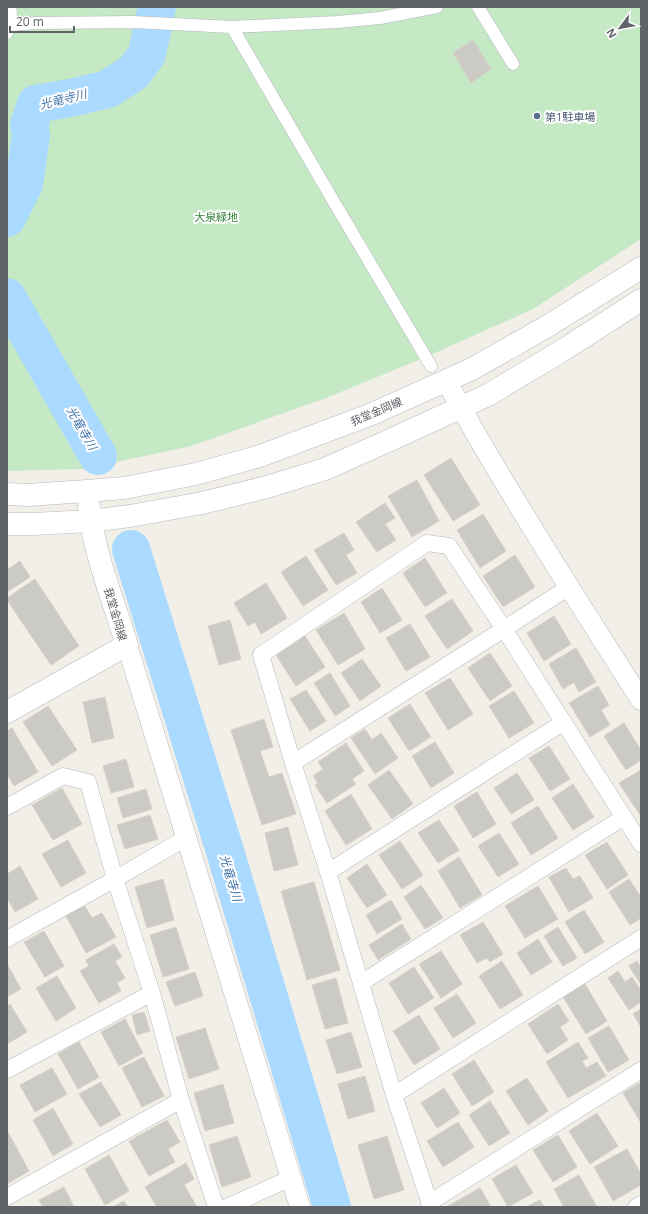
<svg xmlns="http://www.w3.org/2000/svg" width="648" height="1214" font-family="'Open Sans','Noto Sans JP',sans-serif">
<rect width="100%" height="100%" fill="#f1efe8"/>
<!-- green -->
<path fill="#c5e8c5" d="M7 7H641V239L533 309 426 357 326 398 191 446 84 469 7 471Z"/>
<g fill="none" stroke-linecap="round" stroke-linejoin="round">
<!-- river -->
<path stroke="#aadaff" stroke-width="38" d="M7 218 24 184 31 135 29 125 36 104 70 98 108 89 134 72 147 54 157 7
M7 297 98 456
M131 549 228 861 332 1207"/>
</g>
<!-- building -->
<path fill="#cccac5" stroke="#d6d1c6" d="M473 40 491 69 471 83 453 53Z
M451 458 480 505 453 521 424 475Z
M417 480 439 521 412 537 388 496Z
M385 503 395 518 385 524 396 540 377 552 356 522Z
M483 514 506 551 480 568 457 530Z
M344 533 354 550 346 555 357 573 336 585 314 550Z
M515 555 535 587 503 607 483 576Z
M306 556 328 590 303 606 281 572Z
M425 558 447 593 425 607 403 573Z
M20 561 30 577 7 592V570Z
M35 579 79 646 51 665 7 600V598Z
M266 583 287 618 261 634 255 622 248 626 234 603Z
M382 588 402 620 380 633 361 602Z
M452 599 473 631 447 649 425 616Z
M344 613 365 649 338 665 316 630Z
M554 616 571 644 544 661 527 633Z
M230 620 241 659 219 665 208 626Z
M410 624 430 657 406 671 386 638Z
M305 636 325 667 296 686 276 655Z
M576 648 596 682 579 692 574 682 563 689 549 664Z
M490 653 512 686 490 701 468 668Z
M362 659 381 686 360 701 341 673Z
M330 673 350 706 335 716 314 683Z
M450 678 473 714 448 730 425 693Z
M598 686 609 705 601 710 610 725 590 737 569 703Z
M306 690 326 721 310 731 290 699Z
M514 691 534 723 509 738 489 706Z
M105 697 114 738 92 743 83 702Z
M410 704 431 737 409 751 388 718Z
M48 706 77 750 52 766 23 722Z
M264 719 273 747 260 751 269 777 282 773 296 814 262 825 231 730Z
M624 723 641 750V760L626 770 604 736Z
M12 728 38 772 14 786 7 774V731Z
M365 729 372 740 381 733 398 758 375 774 351 738Z
M435 742 454 773 431 788 412 756Z
M346 743 364 771 352 779 356 784 327 803 315 785 318 783 313 776 323 769 318 762Z
M549 746 570 779 550 791 529 758Z
M126 759 134 787 111 793 103 766Z
M389 770 413 804 392 819 368 785Z
M641 770V814L640 815 619 783Z
M517 773 534 800 511 814 494 788Z
M573 784 594 817 573 830 552 798Z
M62 788 82 824 53 840 32 805Z
M146 789 152 809 123 818 117 798Z
M477 792 496 824 473 838 454 806Z
M351 794 372 829 346 845 325 811Z
M538 806 558 838 531 855 511 823Z
M150 815 158 839 125 849 117 825Z
M439 820 459 850 438 863 418 833Z
M288 827 298 865 274 871 265 833Z
M499 833 519 864 498 877 478 846Z
M68 840 86 873 61 887 42 854Z
M400 841 423 875 402 889 379 855Z
M607 842 628 875 607 889 585 855Z
M459 857 482 895 460 908 438 871Z
M367 864 387 895 367 908 347 878Z
M20 866 38 899 15 912 7 898V874Z
M566 868 573 879 580 876 593 898 569 912 549 877Z
M163 879 174 920 147 928 135 887Z
M629 879 641 897V918L630 925 609 892Z
M314 882 340 970 307 980 281 891Z
M421 885 443 918 425 929 404 897Z
M538 886 558 919 525 938 505 906Z
M391 900 402 919 377 934 366 915Z
M85 906 92 918 102 913 116 937 86 953 66 916Z
M584 910 604 942 585 954 565 922Z
M483 922 503 954 490 962 487 958 477 963 460 935Z
M402 924 411 939 378 960 369 945Z
M176 927 189 969 163 977 150 935Z
M558 927 577 958 563 966 544 936Z
M44 931 64 966 45 977 24 942Z
M538 939 552 962 531 975 517 953Z
M114 944 122 957 115 961 125 978 117 983 121 991 99 1003 80 971 89 966 86 960Z
M441 951 462 984 441 998 419 964Z
M502 961 523 995 500 1009 479 976Z
M637 961 641 968V985L629 966Z
M7 964 21 989 7 997Z
M414 967 434 998 408 1014 389 983Z
M618 971 625 982 632 977 641 991V1002L629 1010 608 978Z
M195 972 203 996 175 1006 166 982Z
M57 976 76 1008 56 1021 36 988Z
M336 978 348 1023 325 1029 312 985Z
M585 984 607 1021 586 1034 563 997Z
M457 994 476 1023 453 1038 434 1008Z
M10 1004 27 1032 7 1044V1006Z
M558 1004 569 1021 560 1027 568 1040 547 1054 528 1024Z
M641 1009V1027L633 1014Z
M144 1012 150 1031 137 1035 132 1015Z
M419 1015 440 1049 414 1065 393 1031Z
M125 1019 143 1053 119 1066 101 1032Z
M609 1026 629 1060 608 1072 588 1038Z
M205 1028 219 1069 189 1079 176 1037Z
M351 1032 362 1067 337 1074 326 1040Z
M79 1042 99 1077 78 1089 58 1054Z
M578 1042 588 1058 582 1061 586 1068 597 1062 606 1076 568 1098 546 1062Z
M144 1057 164 1096 142 1107 122 1068Z
M474 1060 494 1092 472 1106 452 1074Z
M52 1068 67 1094 35 1112 20 1085Z
M365 1076 375 1111 348 1119 338 1084Z
M527 1078 548 1111 528 1125 506 1091Z
M101 1082 121 1115 100 1127 79 1094Z
M641 1082V1123L623 1093Z
M223 1084 234 1123 205 1131 194 1093Z
M444 1088 460 1113 437 1128 421 1103Z
M490 1101 510 1133 489 1146 469 1115Z
M53 1108 73 1144 53 1156 33 1120Z
M597 1113 618 1146 590 1164 569 1131Z
M167 1120 180 1142 168 1149 175 1162 149 1176 129 1141Z
M458 1122 474 1147 443 1167 427 1141Z
M8 1132 29 1171 7 1184V1133Z
M558 1135 577 1167 553 1182 533 1150Z
M237 1136 251 1177 222 1187 209 1145Z
M387 1136 404 1190 374 1199 358 1145Z
M627 1149 641 1174V1185L613 1201 594 1167Z
M109 1155 129 1191 105 1205 85 1169Z
M186 1163 194 1179 184 1185 197 1207H157L145 1187Z
M516 1165 533 1193 508 1207 492 1179Z
M579 1175 597 1207H564L554 1189Z
M64 1187 74 1207H43L39 1200Z
M480 1188 491 1207H446Z
M540 1200 544 1207H526Z
M124 1201 128 1207H113Z"/>
<g fill="none" stroke-linecap="round" stroke-linejoin="round">
<defs>
<path id="pedestrian" d="M478 7 513 64
M11 25 36 23 133 22 232 27 338 22 380 18 437 7
M232 27 334 202 431 366
M7 33C11 24 12 16 10 7"/>
<path id="minor" d="M293 763 504 629 641 844
M7 807 63 776 88 782 115 879 152 993 181 1100 216 1207
M328 872 564 722
M7 939 115 879 186 838
M361 983 624 817
M7 1070 152 993
M394 1095 641 938
M7 1197 181 1100
M429 1203 641 1070
M227 1207 291 1178
M431 1207 394 1095 328 872 293 763 261 655 427 543 449 546 504 629 569 587
M636 1207 641 1204"/>
<path id="tertiary" d="M446 381C457 399 467 418 477 436 529 525 585 613 641 700
M127 645 300 1207"/>
<path id="secondary" d="M7 494 28 495 87 491 124 488 196 474 260 456 372 414 472 369 546 327 641 268
M7 524H33L90 521 130 516 202 503 267 487 325 469 388 441 488 395 560 352 641 300
M7 712 127 645C113 600 94 553 89 507"/>
</defs>
<!-- pedestrian casing -->
<use href="#pedestrian" stroke="#b5b8bc" stroke-width="13"/>
<!-- minor casing -->
<use href="#minor" stroke="#b5b8bc" stroke-width="17"/>
<!-- tertiary casing -->
<use href="#tertiary" stroke="#b5b8bc" stroke-width="21"/>
<!-- secondary casing -->
<use href="#secondary" stroke="#b6babf" stroke-width="23"/>
<!-- pedestrian -->
<use href="#pedestrian" stroke="#fff" stroke-width="12"/>
<!-- minor -->
<use href="#minor" stroke="#fff" stroke-width="16"/>
<!-- tertiary -->
<use href="#tertiary" stroke="#fff" stroke-width="20"/>
<!-- secondary -->
<use href="#secondary" stroke="#fff" stroke-width="22"/>
</g>
<!-- markers -->
<circle fill="#5c6f8a" stroke="#fff" stroke-width="1.5" cx="537" cy="116" r="4"/>
<g text-anchor="middle" dominant-baseline="central" stroke-width="4" stroke-linejoin="round" paint-order="stroke">
<!-- service labels -->
<g font-size="11" fill="#4e5e75" stroke="#fff" text-anchor="start">
<text x="545" y="116">第1駐車場</text>
</g>
<!-- park labels -->
<g font-size="11" fill="#348238" stroke="#fff">
<text x="216" y="216">大泉緑地</text>
</g>
<!-- street labels -->
<g font-size="11" fill="#5f6368" stroke="#fff">
<text transform="translate(376 411) rotate(-23)">我堂金岡線</text>
<text transform="translate(116 614) rotate(74)">我堂金岡線</text>
</g>
<!-- water labels -->
<g font-size="12" font-style="italic" fill="#4174aa" stroke="#fff">
<text transform="translate(63 99) rotate(-14)">光竜寺川</text>
<text transform="translate(82 428) rotate(60)">光竜寺川</text>
<text transform="translate(231 878) rotate(73)">光竜寺川</text>
</g>
</g>
<!-- border -->
<rect width="648" height="1214" fill="none" stroke="#5f6368" stroke-width="16"/>
<!-- north arrow -->
<g transform="translate(620 28) rotate(238)" stroke="#ffffff" stroke-width="3" paint-order="stroke">
<path d="M0-3L7 15L0 10L-7 15Z" fill="#5f6368"/>
<text y="-6" font-size="11" font-weight="bold" text-anchor="middle" fill="#5f6368">N</text>
</g>
<!-- scale -->
<path d="M10 26v6h64v-6" fill="none" stroke="#5f6368" stroke-width="2"/>
<text x="16" y="26" font-size="12" fill="#5f6368" stroke="#ffffff" stroke-width="3" paint-order="stroke">20 m</text>
</svg>
